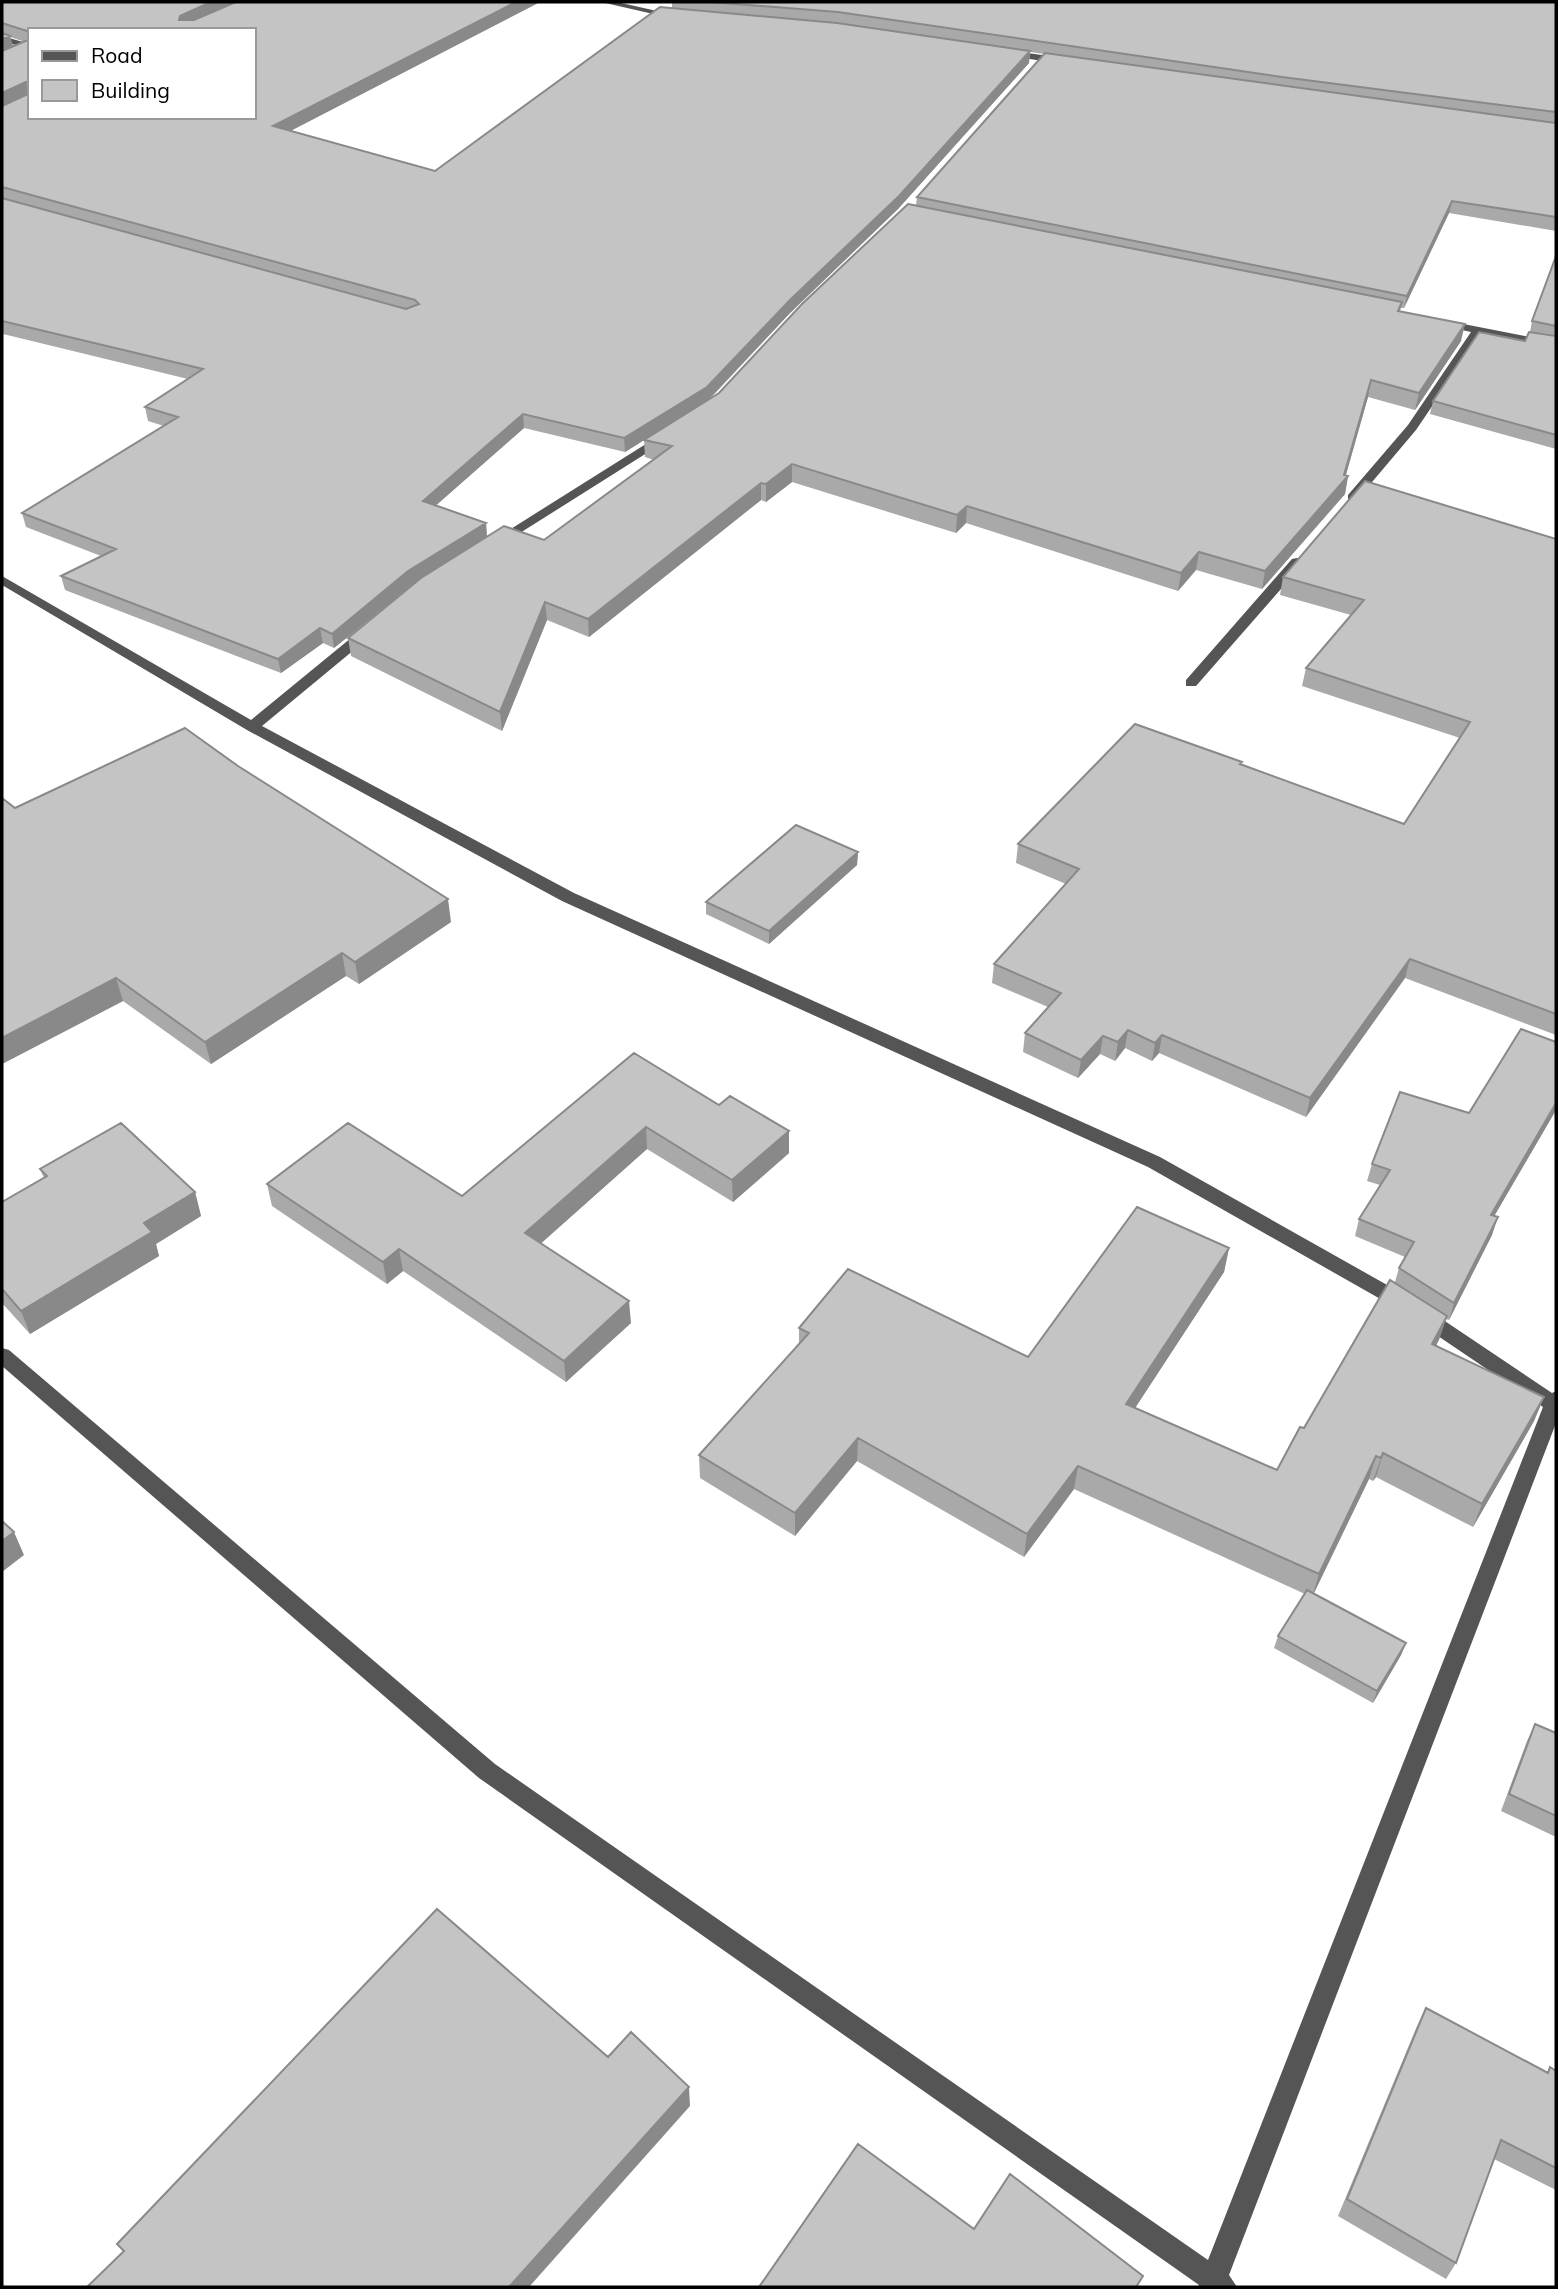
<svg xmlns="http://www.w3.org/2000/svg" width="1558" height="2289" font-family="Mulish,sans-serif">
<rect width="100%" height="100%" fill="#fff"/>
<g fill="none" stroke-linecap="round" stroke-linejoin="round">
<!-- minor -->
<path fill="#555" fill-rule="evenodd" d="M601 2H617L679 16 675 19Z
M2 36 30 44V48L2 42Z
M1005 50 1064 58 1069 61 1064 64 1002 55V51Z
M1443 320 1556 342V348L1481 334 1416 430 1356 501H1348V495L1408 425 1471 332 1439 325V321Z
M665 432 669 433V439L501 545H491L490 542Z
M1297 558 1302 559V565L1196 686H1186V680L1292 559Z
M2 576 251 720 362 629H372V635L262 726 574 893 1160 1157 1412 1299 1552 1393 1556 1391V1423L1229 2275 1237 2287H1198L1199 2285 479 1778 2 1366V1348L9 1350 495 1764 1208 2260 1543 1407 1398 1309 1148 1167 562 901 247 730 2 585Z"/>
</g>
<!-- wall -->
<path fill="#a9a9a9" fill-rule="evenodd" d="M2 2H540L290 131 435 171 672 8V2H1556V231L1449 213 1404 308H1401L1400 311 1461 341 1415 410 1368 397 1346 475 1348 476 1345 494 1262 589 1196 570 1178 591 966 523 956 533 792 482 766 502 761 500 589 637 547 620 502 731 351 656 348 638 415 583 334 648 323 643 281 673 65 590 61 576 101 556 26 527 22 513 164 426 148 421 145 407 188 379 3 334 2 335ZM10 37 25 42 13 46ZM1030 52 1044 54 917 197 916 205 719 393 709 400 790 313 898 209 1029 63ZM524 428 625 452 644 440 645 457 654 460 544 540 487 537 486 523 435 506Z
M1556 256V449L1430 414 1433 401 1525 341 1530 332 1532 321Z
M1556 539V1035L1405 978 1306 1117 1159 1053 1152 1061 1125 1048 1115 1061 1100 1054 1078 1078 1023 1052 1025 1033 1048 1007 992 983 994 964 1066 884 1016 863 1018 844 1242 762 1241 765 1404 824 1460 738 1302 686 1306 668 1351 615 1280 595 1283 577Z
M2 798 15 808 451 922 359 984 346 976 211 1064 123 1001 2 1064Z
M858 852 857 865 769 944 706 914V902Z
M1556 1042V1110L1494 1216 1492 1235 1449 1320 1446 1319 1436 1346 1544 1397 1534 1421 1473 1527 1376 1477 1373 1481 1369 1479 1314 1593 1406 1643 1401 1655 1373 1703 1274 1648 1278 1636 1305 1594 1074 1489 1024 1557 857 1461 795 1536 700 1478 699 1455 799 1344V1328L1028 1357 1229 1248 1224 1272 1135 1408 1277 1470 1395 1282 1399 1268 1405 1257 1355 1236 1359 1219 1380 1185 1367 1181 1372 1164 1469 1113Z
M634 1053 789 1153 733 1202 647 1149 541 1243 631 1323 566 1382 403 1271 387 1284 272 1206 267 1184 462 1196Z
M40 1169 195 1192 201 1216 156 1244 159 1256 30 1334 2 1303V1202L44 1178Z
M1535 1724 1556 1733V1837L1501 1811 1527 1741Z
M1426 2008 1547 2072 1550 2067 1556 2071V2190L1494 2159 1456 2263 1446 2279 1338 2216 1417 2026Z"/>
<!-- shaded-wall -->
<path fill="#898989" d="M211 2H240L182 28 179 20 180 16Z
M516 2H540L275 139 273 126Z
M10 36 13 48 2 52V39Z
M1030 51 1029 63 898 209 790 313 707 401 625 452 624 438Z
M26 82 29 95 2 107V93Z
M1452 201 1449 213 1404 308 1407 296Z
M1465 324 1461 341 1415 410 1419 393Z
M1371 380 1368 397 1344 481 1348 476 1345 494 1262 589 1265 571 1344 475Z
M523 414 524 428 424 516 423 501Z
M792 464V482L766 502V484Z
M761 483V500L589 637 588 619Z
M967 506 966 523 956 533 957 515Z
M486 523 487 538 410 586 334 648 332 634 408 571Z
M1199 552 1196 570 1178 591 1181 573Z
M545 602 547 620 502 731 500 712Z
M320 628 323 643 281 673 278 659Z
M858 852 857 865 769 944V931Z
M448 899 451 922 359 984 355 962Z
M342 953 346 976 211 1064 205 1042Z
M1410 959 1405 978 1306 1117 1310 1098Z
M116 978 123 1001 2 1064V1038Z
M1128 1030 1125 1048 1115 1061 1118 1042Z
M1162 1035 1159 1053 1152 1061 1155 1043Z
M1103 1036 1100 1054 1078 1078 1081 1060Z
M1556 1103V1110L1485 1232 1491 1215Z
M646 1127 647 1149 528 1255 525 1233Z
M789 1131V1153L733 1202 732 1180Z
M195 1192 201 1216 156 1244 159 1256 30 1334 21 1311 144 1223Z
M1498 1217 1492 1235 1449 1320 1454 1303Z
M1229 1248 1224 1272 1122 1428 1126 1404Z
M399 1249 403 1271 387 1284 383 1262Z
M629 1301 631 1323 566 1382 564 1361Z
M1447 1316 1439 1340 1424 1368 1432 1344Z
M1544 1397 1534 1421 1473 1527 1482 1504Z
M858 1438 857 1461 795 1536V1513Z
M1383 1453 1376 1477 1373 1481 1381 1458Z
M1376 1456 1369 1479 1312 1597 1319 1574Z
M1078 1466 1074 1489 1024 1557 1027 1534Z
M14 1532 24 1555 2 1572V1541Z
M1406 1643 1401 1655 1373 1703 1377 1691Z
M689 2087 690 2106 529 2287H509Z"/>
<!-- building -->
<path fill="#c4c4c4" stroke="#898989" stroke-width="2" d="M2 2H211L180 16 179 20H194L236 2H516L273 126 435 171 660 7 837 23 1030 51 899 196 790 300 707 387 624 438 523 414 423 501 486 523 408 571 332 634 320 628 278 659 61 576 116 549 22 513 178 417 145 407 203 369 2 321V198L406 309 419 304 415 300 2 187V106L28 94 30 85V117H254V30H30V32L2 23Z
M710 2H1556V112L1282 77 838 12Z
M2 33 10 36 2 39Z
M30 33V85L26 82 2 93V51L28 40Z
M1045 53 1556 123V217L1452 201 1407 296 917 197Z
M908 204 1402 302 1398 311 1465 324 1419 393 1371 380 1344 475 1348 476 1265 571 1199 552 1181 573 967 506 957 515 792 464 766 484 761 483 588 619 545 602 500 712 348 638 421 578 504 526 544 540 672 446 644 440 719 393 802 304Z
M1556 256V326L1532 321Z
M1479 332 1525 341 1529 332 1556 336V435L1433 401Z
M1365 481 1556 539V1014L1410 959 1310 1098 1162 1035 1155 1043 1128 1030 1118 1042 1103 1036 1081 1060 1025 1033 1061 993 994 964 1079 869 1018 844 1135 724 1242 762 1240 764 1404 824 1470 722 1306 668 1364 600 1283 577Z
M185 728 238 766 448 899 355 962 342 953 205 1042 116 978 2 1038V798L15 808Z
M796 825 858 852 769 931 706 902Z
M1521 1029 1556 1042V1103L1491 1215 1498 1217 1454 1303 1399 1268 1414 1242 1359 1219 1390 1170 1372 1164 1400 1092 1469 1113Z
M634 1053 719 1105 730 1096 789 1131 732 1180 646 1127 525 1233 629 1301 564 1361 399 1249 383 1262 267 1184 348 1123 462 1196Z
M121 1123 195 1192 144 1223 152 1232 21 1311 2 1289V1202L47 1176 40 1169Z
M1137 1207 1229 1248 1126 1404 1277 1470 1300 1427 1304 1428 1390 1280 1447 1316 1432 1344 1544 1397 1482 1504 1383 1453 1381 1458 1376 1456 1319 1574 1078 1466 1027 1534 858 1438 795 1513 699 1455 809 1333 799 1328 848 1269 1028 1357Z
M2 1521 14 1532 2 1541Z
M1307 1590 1406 1643 1377 1691 1278 1636Z
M1535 1724 1556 1733V1816L1509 1794Z
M437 1909 608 2057 631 2032 689 2087 509 2287H87L124 2251 117 2244Z
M1426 2008 1548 2073 1550 2067 1556 2071V2168L1501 2140 1456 2263 1347 2199Z
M858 2144 974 2229 1010 2174 1143 2276 1136 2287H759Z"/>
<!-- border -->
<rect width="1558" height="2289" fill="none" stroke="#000000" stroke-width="7"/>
<!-- legend -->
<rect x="28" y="28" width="228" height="91" fill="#ffffff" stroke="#999999" stroke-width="2"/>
<rect x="42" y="51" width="35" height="10" fill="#555555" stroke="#999999" stroke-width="2"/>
<text x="91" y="63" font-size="21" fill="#000000">Road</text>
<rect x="42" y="80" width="35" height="21" fill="#c4c4c4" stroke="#999999" stroke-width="2"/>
<text x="91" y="98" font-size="21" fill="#000000">Building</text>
</svg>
